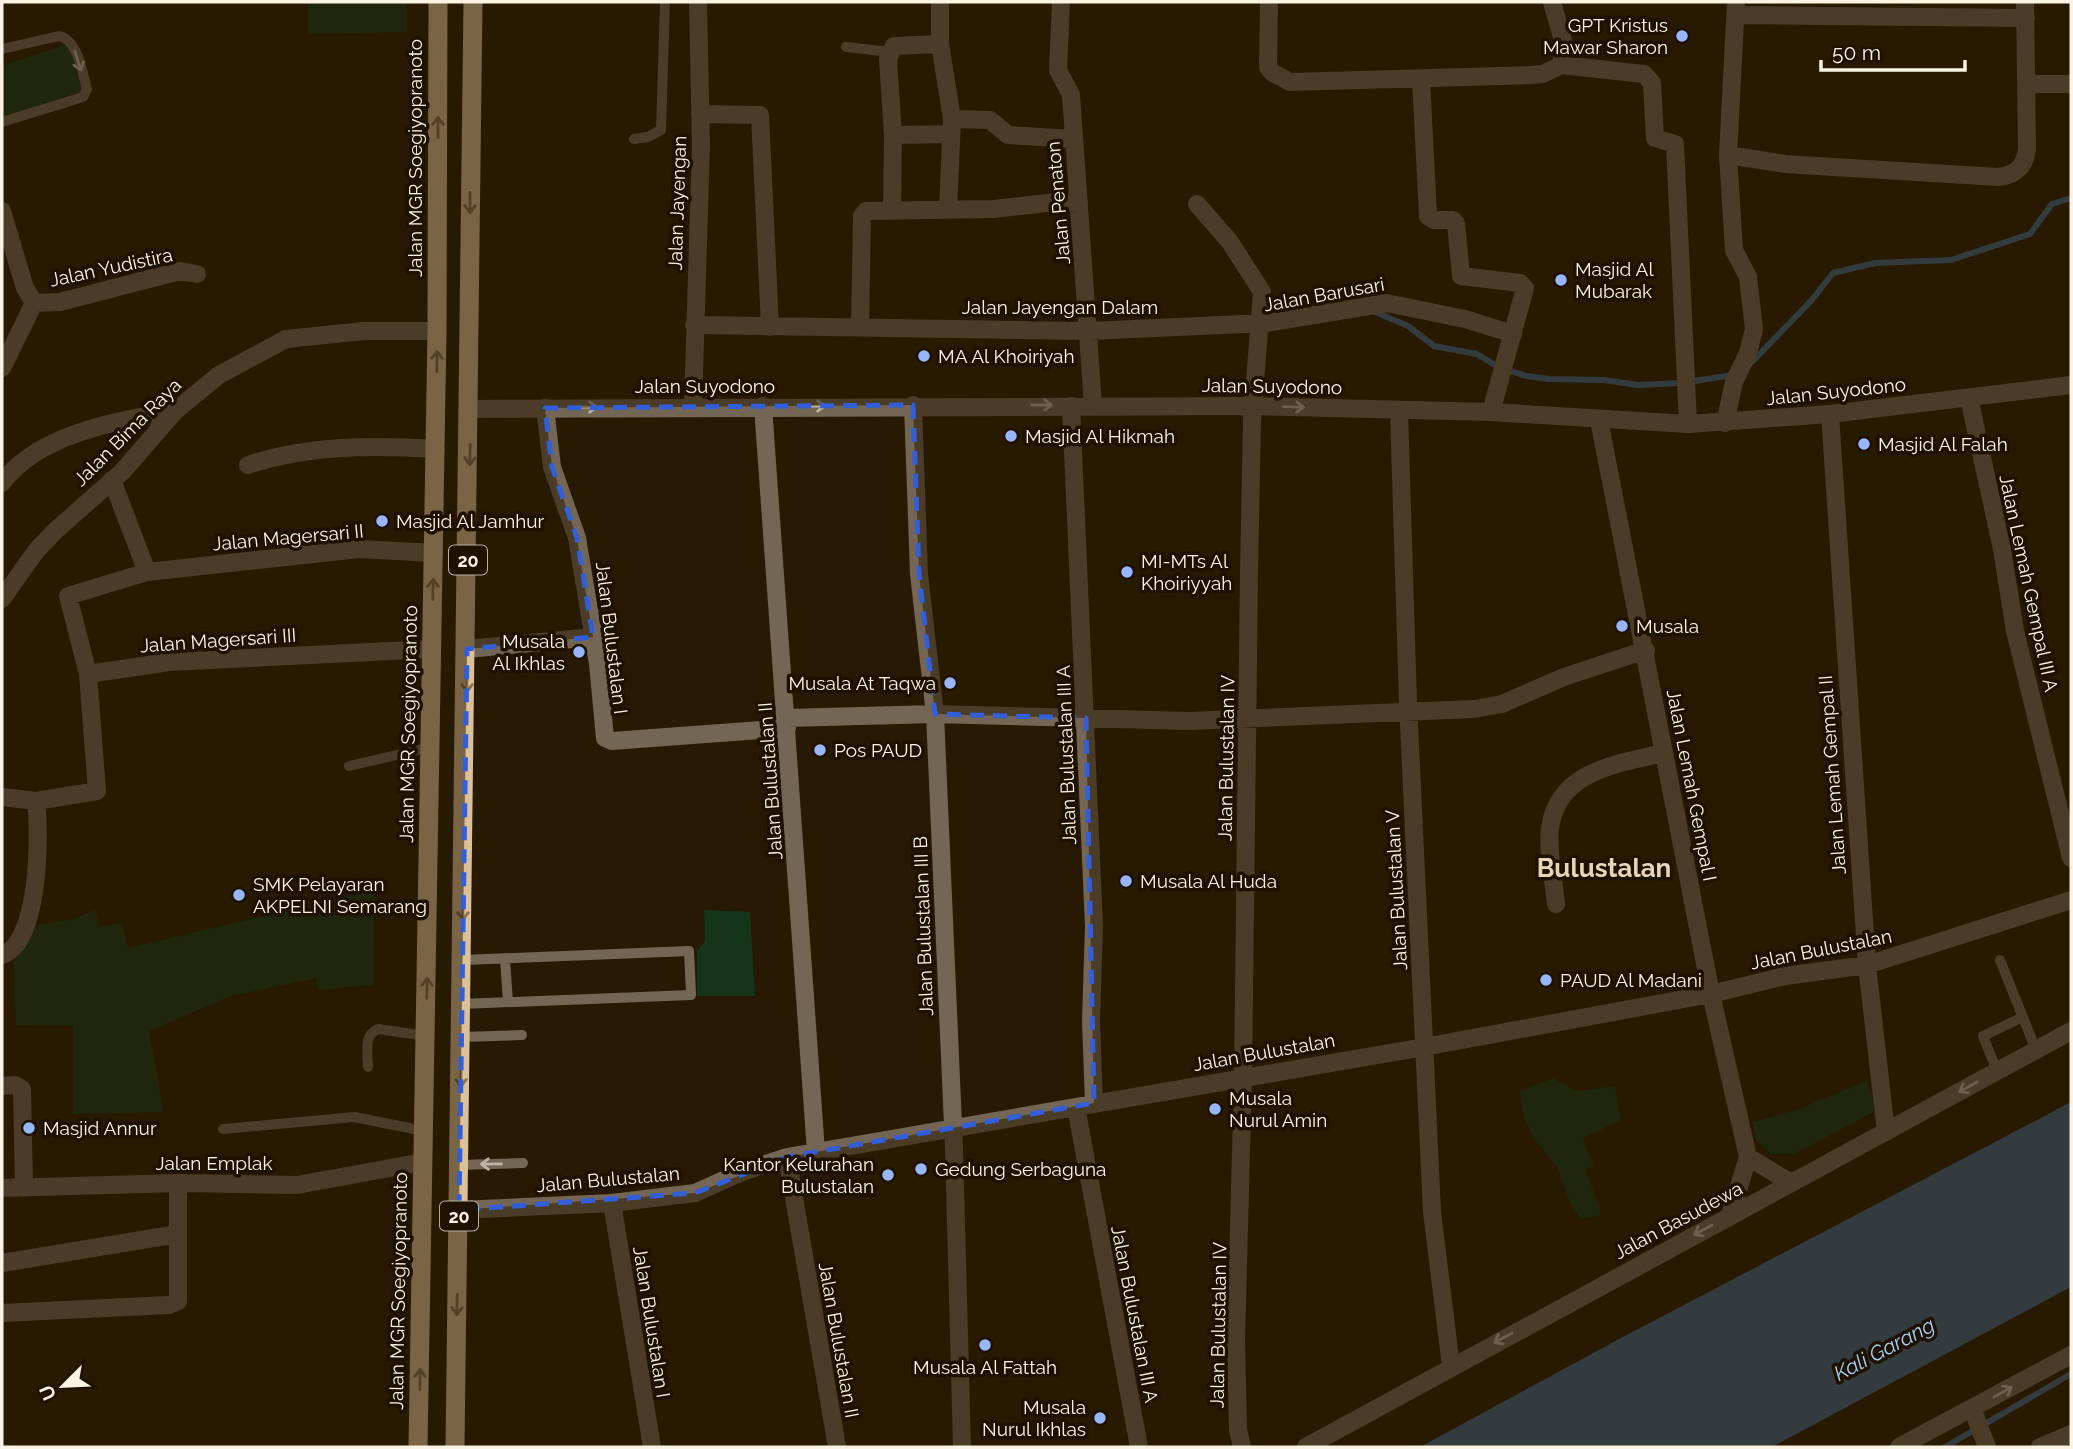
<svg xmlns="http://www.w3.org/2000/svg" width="2073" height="1449" font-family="Raleway,sans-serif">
<rect width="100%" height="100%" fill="#281a02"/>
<!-- green -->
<path fill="#143519" d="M308 2H406L407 32 308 34Z
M68 44 84 91 2 118V66Z
M374 890 373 985 317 990 316 978 231 996 149 1031 164 1112 73 1114V1026L16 1025 14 961 35 925 73 919 95 910 99 926 122 923 128 948Z
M704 910 750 912 755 996H697V951L705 941Z
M1553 1078 1576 1091 1615 1086 1621 1120 1583 1138 1594 1167 1585 1169 1601 1211 1599 1216 1580 1218 1570 1203 1557 1167 1534 1139 1524 1118 1520 1091Z
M1867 1081 1876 1111 1794 1154H1771L1756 1140 1753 1122 1799 1109Z"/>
<!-- water -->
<path fill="#436487" d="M2071 1102V1287L1772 1447H1420L1621 1338Z"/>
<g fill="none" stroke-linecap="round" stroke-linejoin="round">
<!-- stream -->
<path stroke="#436487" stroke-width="6" d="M1373 311 1408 326 1434 346 1477 354 1498 367 1526 376 1549 379 1604 380 1638 385 1682 383 1733 375
M1748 366 1811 301 1833 273 1875 263 1951 260 2030 234 2052 204 2071 198
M1945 1447 2071 1374"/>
<!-- service -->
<path stroke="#736655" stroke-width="10" d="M846 47 890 52
M2 49 59 36C78 40 82 72 87 89L83 97 2 122
M634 139 648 137 661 130 665 2
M349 766 431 747
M505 959 508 1002
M2000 960 2036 1050
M462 1004 691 995 689 951 463 960
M462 1037 522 1035
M368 1067C368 1052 363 1036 378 1029L426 1036
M1997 1071 1983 1036 2023 1017
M223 1129 354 1117 424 1131
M459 1165 523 1163"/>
<!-- minor -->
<path stroke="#736655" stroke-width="18" d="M940 2V44L952 119 948 210
M1061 2 1058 70 1071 95 1093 405
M1269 2 1268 67 1273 73 1290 82 1531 75 1543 74 1561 65
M1552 2 1564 44 1561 65
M1735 15 2026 18
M1561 65 1644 74 1652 83 1655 138 1675 144 1688 424
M1421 79 1428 216 1434 220H1453L1456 223 1461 276 1520 283 1525 288 1491 412
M2027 84H2071
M700 114 760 115 770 327
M952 119 990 120 1008 135 1073 139
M893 135 950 134
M1728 155 1785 164 1998 177C2015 175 2025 167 2027 149L2025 2
M1197 204 1230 242 1262 292 1252 420 1249 573 1243 1077 1236 1340 1238 1430 1242 1447
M892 210 893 135 888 59 894 46 940 44
M2 211 25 288 34 303
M34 303 60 302 180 271 197 274
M694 325 1089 331 1266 323 1387 303 1465 319 1513 334
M860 327 862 216 866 211 993 209 1056 202 1079 203
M2 368 34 303
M1969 398 2002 549 2015 631 2071 858
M913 405 919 574 935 714 954 1148 962 1447
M693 406 701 146 698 2
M763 406 816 1152
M1071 406 1094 926 1091 1021 1094 1103
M545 408 552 467 577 538 598 664 605 738 612 741 787 728
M1399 411 1408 703 1432 1212 1451 1366
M1830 414 1867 965 1886 1132
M1599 420 1711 994 1748 1157 1730 1216
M1725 423 1734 382 1748 353 1754 329 1748 277 1734 250 1728 155 1736 2
M248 465C307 445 374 445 435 449
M112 480 147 572
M2 483C39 433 117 421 175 411
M2 599 36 551 55 531 122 472 175 411 219 375 286 339 364 331H437
M467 649 593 637
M88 674 169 662 432 649
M787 718 935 714 1189 721 1474 709 1502 704 1564 677 1646 650
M2 797 36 801
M1556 904C1554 881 1547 851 1550 828 1558 770 1618 764 1663 753
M2 955C40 943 40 834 36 801L97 791 88 674 68 596 147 572 359 549 434 553
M2 1086 15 1085 22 1089 24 1188
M1076 1107 1139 1447
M787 1157 837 1447
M1748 1157 1791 1183
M2 1188 178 1183 297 1185 423 1162
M612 1203 652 1447
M459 1210 612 1203 695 1193 742 1172 787 1157 1424 1047 1711 994 1785 976 1867 965 2071 900
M2 1263 178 1234
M2 1313 169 1305 178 1301V1183
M1972 1408 1987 1447"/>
<!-- tertiary -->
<path stroke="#736655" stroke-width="18" d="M470 409 1254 406 1491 412 1688 424 1830 414 2071 385
M1306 1447 2071 1031
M1899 1447 2071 1355
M2040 1447 2071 1434"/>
<!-- trunk -->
<path stroke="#dcc098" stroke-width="19" d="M418 1447 437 331 438 2
M455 1447 473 2"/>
</g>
<!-- one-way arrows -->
<defs><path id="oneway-shaft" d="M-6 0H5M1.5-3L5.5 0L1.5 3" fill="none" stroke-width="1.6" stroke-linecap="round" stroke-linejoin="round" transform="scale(1.75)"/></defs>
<g stroke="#beb4a4">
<use href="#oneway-shaft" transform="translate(78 61) rotate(72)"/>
<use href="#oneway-shaft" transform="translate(1042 405)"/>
<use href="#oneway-shaft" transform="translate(815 406) rotate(-1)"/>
<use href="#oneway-shaft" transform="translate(587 407) rotate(-1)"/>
<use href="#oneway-shaft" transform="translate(1294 407) rotate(2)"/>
<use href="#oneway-shaft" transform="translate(1968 1087) rotate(151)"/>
<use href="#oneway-shaft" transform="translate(491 1164) rotate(179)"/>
<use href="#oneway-shaft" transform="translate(1703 1230) rotate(152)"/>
<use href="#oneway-shaft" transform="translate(1503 1338) rotate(152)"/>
<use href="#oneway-shaft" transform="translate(2003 1392) rotate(-29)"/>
</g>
<g stroke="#867154">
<use href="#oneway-shaft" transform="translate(438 127) rotate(-90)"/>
<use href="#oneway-shaft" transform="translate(470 203) rotate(90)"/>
<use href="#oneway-shaft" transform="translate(437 361) rotate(-89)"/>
<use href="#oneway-shaft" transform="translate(470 455) rotate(91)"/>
<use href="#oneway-shaft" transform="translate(433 589) rotate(-89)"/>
<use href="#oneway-shaft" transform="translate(467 682) rotate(91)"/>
<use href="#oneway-shaft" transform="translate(463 910) rotate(91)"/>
<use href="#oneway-shaft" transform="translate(427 988) rotate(-89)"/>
<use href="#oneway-shaft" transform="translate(461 1077) rotate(91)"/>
<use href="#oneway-shaft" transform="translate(457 1305) rotate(91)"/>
<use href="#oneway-shaft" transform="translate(420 1379) rotate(-89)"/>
</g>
<!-- marked area -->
<path d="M0 0H2073V1449H0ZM913 405 919 574 935 714 1086 718 1094 1103 787 1157 695 1193 459 1210 467 649 593 637 577 538 552 467 545 408Z" fill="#281a02" fill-opacity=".55" fill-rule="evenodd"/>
<path fill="none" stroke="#335ed9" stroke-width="5" stroke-dasharray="14 9" stroke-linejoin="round" d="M913 405 919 574 935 714 1086 718 1094 1103 787 1157 695 1193 459 1210 467 649 593 637 577 538 552 467 545 408Z"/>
<!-- markers -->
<g fill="#99b5fd" stroke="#1e1100" stroke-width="2.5">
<circle cx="1682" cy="36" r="7"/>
<circle cx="1561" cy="280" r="7"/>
<circle cx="924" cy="356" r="7"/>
<circle cx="1011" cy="436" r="7"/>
<circle cx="1864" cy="444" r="7"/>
<circle cx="382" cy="521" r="7"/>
<circle cx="1127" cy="572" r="7"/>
<circle cx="1622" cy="626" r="7"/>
<circle cx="579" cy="652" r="7"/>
<circle cx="950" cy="683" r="7"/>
<circle cx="820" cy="750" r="7"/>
<circle cx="1126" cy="881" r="7"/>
<circle cx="239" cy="895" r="7"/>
<circle cx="1546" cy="980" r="7"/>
<circle cx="1215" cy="1109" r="7"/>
<circle cx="29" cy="1128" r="7"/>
<circle cx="921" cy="1169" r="7"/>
<circle cx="888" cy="1175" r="7"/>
<circle cx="985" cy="1345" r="7"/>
<circle cx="1100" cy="1418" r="7"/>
</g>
<g text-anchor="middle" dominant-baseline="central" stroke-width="7" stroke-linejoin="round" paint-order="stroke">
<!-- shield labels -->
<g fill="#1e1100" stroke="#b9afa0" stroke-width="2">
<rect x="449" y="545.5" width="38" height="29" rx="5"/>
<rect x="440" y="1201.5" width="38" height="29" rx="5"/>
</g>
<g font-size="18" font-weight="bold" fill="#fcf3e4">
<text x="468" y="560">20</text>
<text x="459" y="1216">20</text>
</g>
<!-- poi labels -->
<g font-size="19" fill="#fcf3e4" stroke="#1e1100" text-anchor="start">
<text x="1668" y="25" text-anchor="end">GPT Kristus<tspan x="1668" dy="22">Mawar Sharon</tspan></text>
<text x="1575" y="269">Masjid Al<tspan x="1575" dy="22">Mubarak</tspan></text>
<text x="938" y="356">MA Al Khoiriyah</text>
<text x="1025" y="436">Masjid Al Hikmah</text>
<text x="1878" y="444">Masjid Al Falah</text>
<text x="396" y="521">Masjid Al Jamhur</text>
<text x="1141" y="561">MI-MTs Al<tspan x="1141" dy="22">Khoiriyyah</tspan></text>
<text x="1636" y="626">Musala</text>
<text x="565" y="641" text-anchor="end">Musala<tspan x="565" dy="22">Al Ikhlas</tspan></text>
<text x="936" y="683" text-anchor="end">Musala At Taqwa</text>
<text x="834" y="750">Pos PAUD</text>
<text x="1140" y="881">Musala Al Huda</text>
<text x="253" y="884">SMK Pelayaran<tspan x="253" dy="22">AKPELNI Semarang</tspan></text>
<text x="1560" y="980">PAUD Al Madani</text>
<text x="1229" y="1098">Musala<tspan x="1229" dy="22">Nurul Amin</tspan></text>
<text x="43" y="1128">Masjid Annur</text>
<text x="874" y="1164" text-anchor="end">Kantor Kelurahan<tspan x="874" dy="22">Bulustalan</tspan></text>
<text x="935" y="1169">Gedung Serbaguna</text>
<text x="985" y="1367" text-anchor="middle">Musala Al Fattah</text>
<text x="1086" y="1407" text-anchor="end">Musala<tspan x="1086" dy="22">Nurul Ikhlas</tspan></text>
</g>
<!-- street labels -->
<g font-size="19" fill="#fcf3e4" stroke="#1e1100">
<text transform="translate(415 158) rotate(-90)">Jalan MGR Soegiyopranoto</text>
<text transform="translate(677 203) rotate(-88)">Jalan Jayengan</text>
<text transform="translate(1058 203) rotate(-95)">Jalan Penaton</text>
<text transform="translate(111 267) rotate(-12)">Jalan Yudistira</text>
<text transform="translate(1324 294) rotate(-10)">Jalan Barusari</text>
<text x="1060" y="307">Jalan Jayengan Dalam</text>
<text x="705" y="386">Jalan Suyodono</text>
<text transform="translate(1272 386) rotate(1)">Jalan Suyodono</text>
<text transform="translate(1836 391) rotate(-6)">Jalan Suyodono</text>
<text transform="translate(127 432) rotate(-45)">Jalan Bima Raya</text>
<text transform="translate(288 537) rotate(-5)">Jalan Magersari II</text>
<text transform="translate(2029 583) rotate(78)">Jalan Lemah Gempal III A</text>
<text transform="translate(612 638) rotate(83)">Jalan Bulustalan I</text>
<text transform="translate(218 640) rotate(-4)">Jalan Magersari III</text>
<text transform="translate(408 724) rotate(-89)">Jalan MGR Soegiyopranoto</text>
<text transform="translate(1066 755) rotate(-92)">Jalan Bulustalan III A</text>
<text transform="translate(1226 758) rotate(-89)">Jalan Bulustalan IV</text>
<text transform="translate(1832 775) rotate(-94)">Jalan Lemah Gempal II</text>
<text transform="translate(770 781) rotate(-94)">Jalan Bulustalan II</text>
<text transform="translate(1692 785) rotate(79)">Jalan Lemah Gempal I</text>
<text transform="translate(1396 890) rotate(-93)">Jalan Bulustalan V</text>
<text transform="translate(923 926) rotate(-92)">Jalan Bulustalan III B</text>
<text transform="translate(1821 949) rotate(-11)">Jalan Bulustalan</text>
<text transform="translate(1264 1052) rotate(-10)">Jalan Bulustalan</text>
<text x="214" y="1163">Jalan Emplak</text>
<text transform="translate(608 1179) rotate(-5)">Jalan Bulustalan</text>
<text transform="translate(1678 1220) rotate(-28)">Jalan Basudewa</text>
<text transform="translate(398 1291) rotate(-89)">Jalan MGR Soegiyopranoto</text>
<text transform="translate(1135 1314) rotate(79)">Jalan Bulustalan III A</text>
<text transform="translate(652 1322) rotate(81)">Jalan Bulustalan I</text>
<text transform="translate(1218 1325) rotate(-89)">Jalan Bulustalan IV</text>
<text transform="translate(839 1340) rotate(80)">Jalan Bulustalan II</text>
</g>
<!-- water labels -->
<g font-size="21" font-style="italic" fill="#a5d0fd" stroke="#1e1100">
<text transform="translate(1884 1349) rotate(-28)">Kali Garang</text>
</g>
<!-- district labels -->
<g font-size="26" font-weight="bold" fill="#e8d5b7" stroke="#1e1100">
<text x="1604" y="868">Bulustalan</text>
</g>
</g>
<!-- border -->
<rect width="2073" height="1449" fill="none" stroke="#fcf3e4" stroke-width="7"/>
<!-- north arrow -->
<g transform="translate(63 1386) rotate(246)" stroke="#1e1100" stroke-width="5" paint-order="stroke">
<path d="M0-5L12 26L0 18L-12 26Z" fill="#fcf3e4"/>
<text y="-10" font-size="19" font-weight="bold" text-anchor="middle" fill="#fcf3e4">U</text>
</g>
<!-- scale -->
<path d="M1821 60v10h144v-10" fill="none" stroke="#fcf3e4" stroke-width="3.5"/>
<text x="1832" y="60" font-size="21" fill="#fcf3e4" stroke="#1e1100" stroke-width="5" paint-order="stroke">50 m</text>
</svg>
